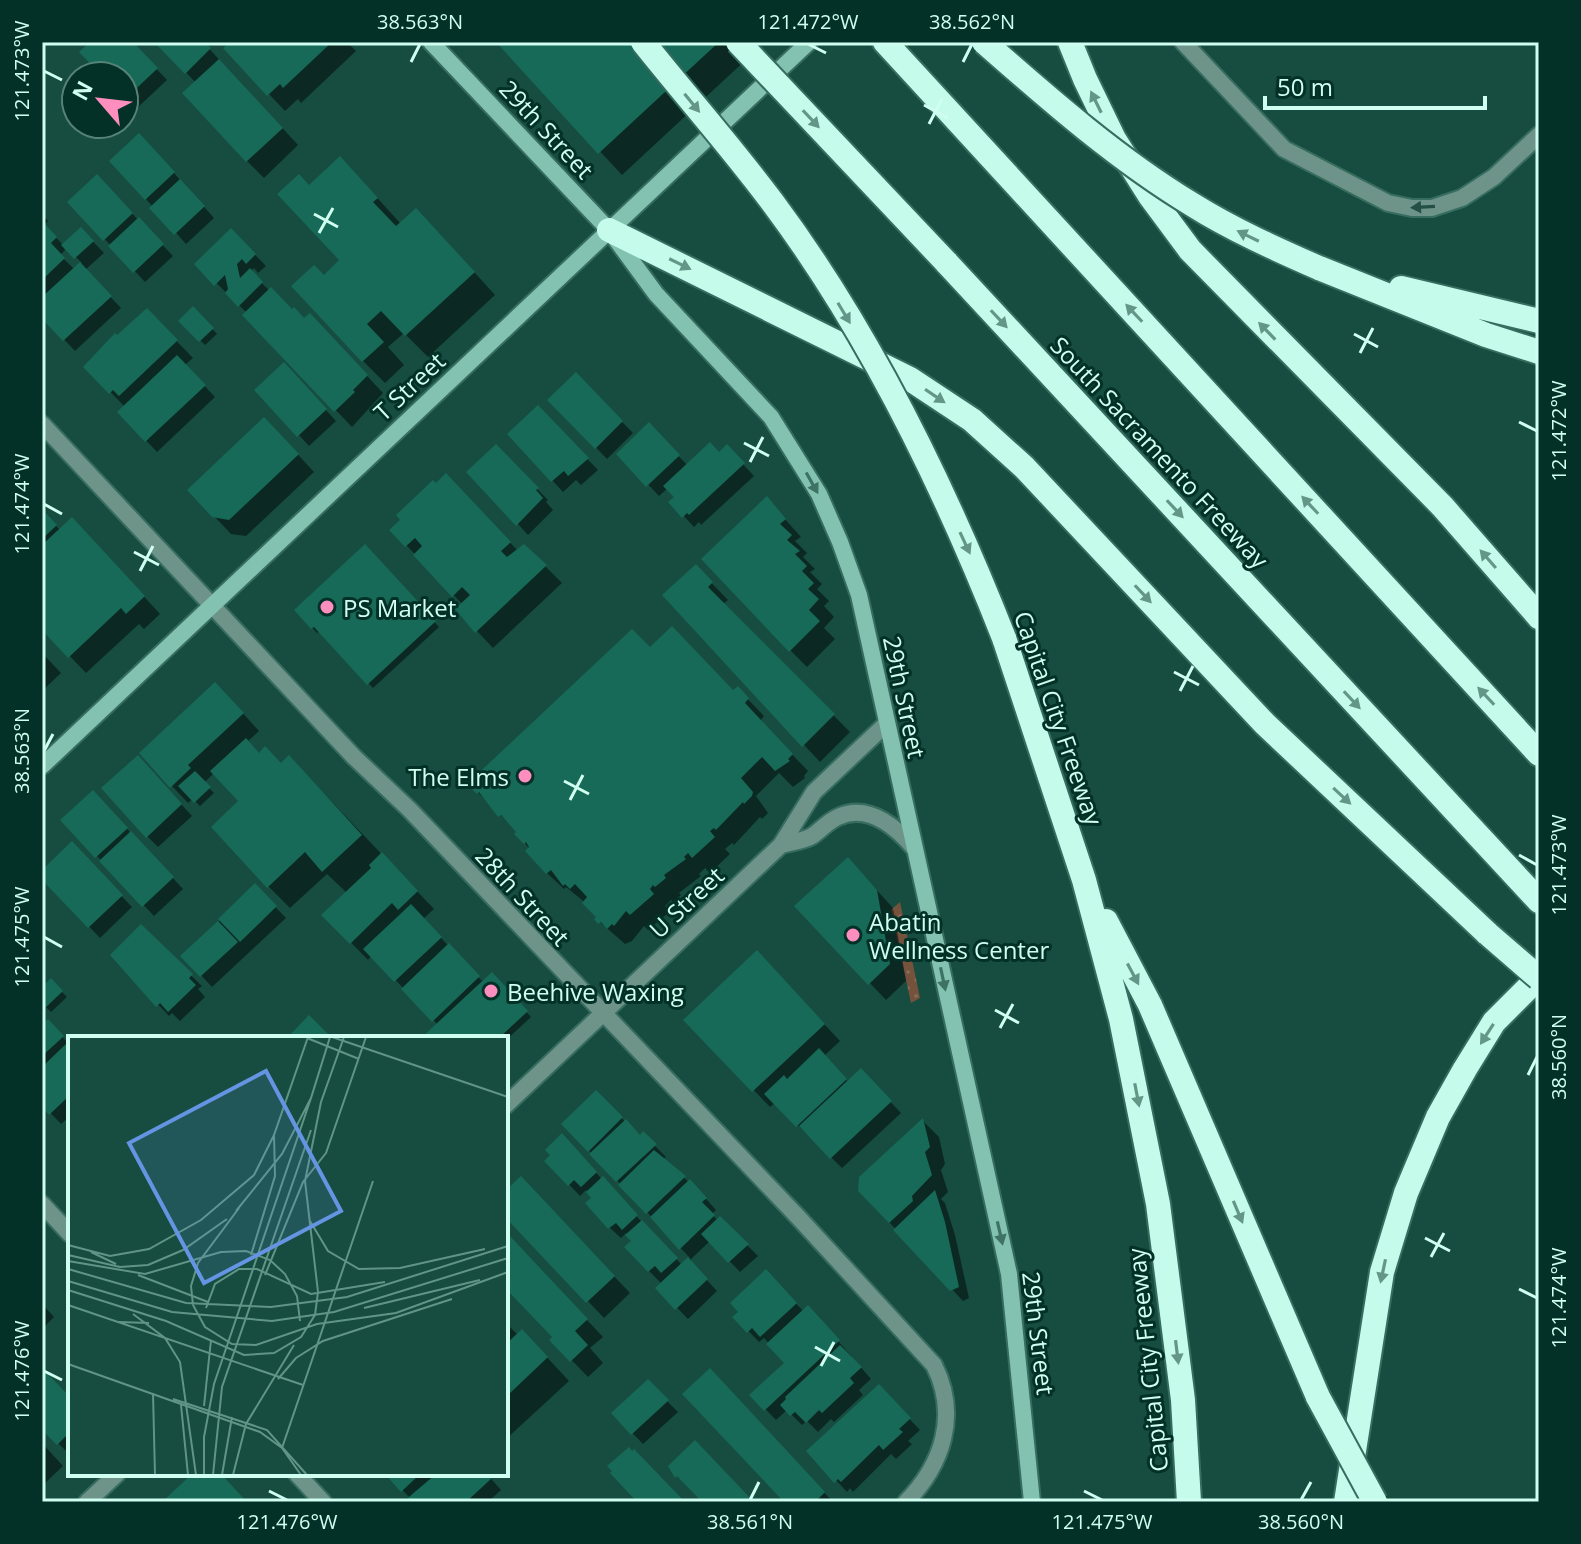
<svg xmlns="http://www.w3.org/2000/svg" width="1581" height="1544" font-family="'Open Sans',sans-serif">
<defs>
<pattern id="grass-dots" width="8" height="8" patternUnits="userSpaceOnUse" patternTransform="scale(2)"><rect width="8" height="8" fill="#74523c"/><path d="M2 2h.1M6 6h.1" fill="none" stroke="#876c58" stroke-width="1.8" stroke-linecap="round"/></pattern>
</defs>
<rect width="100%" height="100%" fill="#164d40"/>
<!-- grass -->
<path fill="url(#grass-dots)" d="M900 902 920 998 911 1003 891 910Z"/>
<!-- shadow -->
<path fill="#0007" fill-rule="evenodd" d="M93 42H131L167 80 136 109 124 97V76H104Z
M157 42H203L298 145 264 178 247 161 196 83Z
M233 42H347L356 51 301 103 298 99 285 111 226 48Z
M498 42H765L622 175Z
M150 146 214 218 186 244 112 161Z
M97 177 173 256 145 282 70 202Z
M362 181 401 224 438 232 495 295 428 357 404 333 388 347 404 365 385 383 363 361 324 277 342 260 310 187Z
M42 214 48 221 44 225 64 246 81 229 104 253 85 270 121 308 75 351 42 316ZM67 248 82 263 75 270 60 255Z
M231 230 266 266 258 273 254 268 250 272 292 312 326 332 383 393 352 427 245 315 247 313 197 264Z
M193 308 217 334 205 345 181 321Z
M163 327 193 358 185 365 215 397 157 452 119 412 125 407 86 367 117 338Z
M576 375 633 433 607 459 550 400Z
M295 376 336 421 309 446 257 390Z
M538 408 598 470 581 485 576 480 563 492 510 434Z
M649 425 688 466 719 454 727 447 754 476 701 525 699 522 694 527 671 502 677 497 668 488 659 496 619 454Z
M281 436 314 472 246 536 231 534 214 516Z
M496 447 548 500 546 502 553 510 528 535 518 524Z
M463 492 518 551 545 566 562 583 493 648 477 631 462 604 392 530Z
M767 499 801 537 795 541 807 553 803 557 815 569 810 572 822 584 817 589 829 601 824 606 834 617 824 628 835 639 807 667 790 650Z
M42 511 60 530 88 536 160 614 144 629 139 624 86 673 42 627Z
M365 547 439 627 373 688 320 631 317 633 296 610Z
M696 567 728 600 723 604 850 732 820 762 665 596Z
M651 649 734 693 738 689 764 716 760 721 808 771 804 776 805 778 793 787 779 773 756 796 768 813 762 819 760 817 734 845 732 843 725 849 730 854 710 873 705 868 699 874 701 876 679 893 681 895 673 902 671 900 665 906 669 912 648 930 644 926 632 941 625 944 600 922 598 917 582 900 566 887 564 889 547 873 517 832 471 785Z
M42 653 61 673 42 691Z
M232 701 259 731 247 742 259 755 311 780 434 909 423 919 483 982 492 975 531 1017 506 1040V1038H424L438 1025 372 955 368 960 324 915 347 893 327 874 290 908 268 886 241 802 214 773 204 783 214 793 200 806 193 799 188 803 172 786Z
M148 768 192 816 158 847 147 836Z
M103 803 183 889 154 916 63 820Z
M72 844 132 907 100 938 42 877V873Z
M864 876 893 908 906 981 886 1000 797 906Z
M255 886 286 918 212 987 183 956Z
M141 927 202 986 198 989 205 997 180 1021 172 1013 169 1016 112 955Z
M774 970 840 1041 824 1056 848 1082 861 1071 901 1113 842 1168 775 1103 770 1107 686 1020Z
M51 981 67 997 51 1012 42 1003V990Z
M48 1022 70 1045V1116L61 1124 42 1104V1024L44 1026Z
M596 1092 640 1137 643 1134 666 1157 663 1159 700 1192 716 1210 712 1214 718 1221 720 1218 758 1256 740 1272 710 1241 689 1261 717 1291 688 1319 658 1288 662 1284 649 1271 634 1241 626 1233 621 1238 610 1228 594 1198 586 1190 580 1196 547 1161 572 1147 682 1265 690 1258 564 1124Z
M923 1121 939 1137 945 1164 941 1170 948 1192 941 1199 945 1203 955 1235 969 1298 963 1301 860 1191Z
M506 1193 537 1195 630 1293 604 1318 506 1215Z
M506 1234 603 1337 590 1348 603 1363 588 1377 552 1340 555 1337 506 1286Z
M777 1283 804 1312 819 1319 871 1379 859 1390 863 1395 834 1422 831 1419 818 1432 807 1421 802 1425 787 1410 776 1420 752 1395 787 1363 764 1338 759 1342 735 1317Z
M42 1304 54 1317 42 1329Z
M506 1323 518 1335 544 1354 569 1381 506 1439Z
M648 1382 678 1412 643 1444 614 1414Z
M879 1387 920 1430 908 1441 912 1444 896 1459 891 1454 853 1492 850 1488 847 1492 809 1451Z
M726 1388 833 1502H786Z
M70 1399V1454H69L42 1427Z
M42 1443 63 1466 42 1486Z
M387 1474H487L501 1490 488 1502H406L410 1498Z"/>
<!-- building -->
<path fill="#186a58" d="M90 42H133L158 68 124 100V76H102L79 52Z
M154 42H205L211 48 185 74Z
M230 42H332L283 88 280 84 267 96 223 48Z
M496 42H719L598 154Z
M219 59 283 128 246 162 182 93Z
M139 133 175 172 145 200 109 161Z
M340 156 378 198 373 202 396 226 416 208 475 272 405 336 381 311 367 324 384 342 362 362 291 286 314 265 324 275 339 260 277 194 299 174 309 185Z
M97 174 133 213 103 241 67 202Z
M180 179 205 206 174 235 149 208Z
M139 217 164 244 133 273 108 246Z
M42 221 57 237 51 243 65 258 42 280Z
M81 227 94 241 74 259 61 245Z
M231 228 256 254 246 264 242 259 237 264 240 278 250 268 263 282 238 307 225 293 228 289 225 275 214 286 194 264Z
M80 262 112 296 63 341 42 319V297Z
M271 287 292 309 294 307 304 318 310 313 368 375 353 390 355 392 334 412 242 315Z
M193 306 214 328 199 342 178 321Z
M147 308 178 340 119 396 113 390 109 394 83 367 115 333 117 335Z
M177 355 206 385 145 442 117 412Z
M284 362 327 409 297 437 254 390Z
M576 372 623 421 595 449 547 400Z
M538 405 589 458 568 476 564 471 551 482 507 434Z
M264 417 299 454 229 520 212 517 187 490Z
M649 422 680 455 646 487 616 454Z
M710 442 719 452 727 444 745 463 689 515 687 513 682 518 668 502 674 497 663 486Z
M496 444 539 488 536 490 543 498 516 526 466 472Z
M446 473 511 542 501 551 507 557 524 544 547 565 475 633 455 609 470 595 462 587 452 597 413 555 422 546 415 538 405 547 389 530 400 520 396 515 433 480 436 483Z
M767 496 786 519 780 524 792 535 787 540 800 551 795 554 807 566 802 571 814 583 808 589 819 599 809 610 820 621 789 652 701 559Z
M42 509 57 525 42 539Z
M72 517 145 596 126 614 121 608 68 658 42 630V545Z
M365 544 436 621 367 685 314 627 311 629 294 610Z
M696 564 713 582 708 587 835 714 802 747 662 595Z
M672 626 733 690 738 686 749 698 745 703 793 754 788 759 790 761 775 771 762 757 741 778 753 792 752 796 744 804 743 802 716 830 714 828 710 831 715 837 692 858 688 853 684 857 686 859 664 875 666 878 655 887 653 885 650 889 654 894 630 915 626 911 614 926 612 924 607 929 601 922 598 924 594 919 596 917 582 903 587 897 575 884 570 889 565 884 563 886 551 870 546 874 525 851 529 847 526 842 524 844 514 834 516 832 501 815 498 817 479 792 477 794 468 785 469 782 632 629 650 647Z
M215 682 244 713 188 765 191 768 170 788 139 753Z
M246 738 259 753 265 746 281 763 289 755 362 835 322 872 305 852 267 888 211 827 238 801 210 771Z
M138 755 182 804 146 838 101 788Z
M195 771 211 787 194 803 178 786Z
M93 790 128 828 95 858 60 820Z
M131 831 174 877 142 907 99 861Z
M72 841 123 895 88 928 42 880V870Z
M382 852 418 891 398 910 392 903 350 944 321 915 371 868 369 865Z
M848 857 877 890 890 964 868 985 794 906Z
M255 883 277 906 240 942 218 919Z
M411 904 442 937 394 982 363 949Z
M218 921 238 942 200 977 180 956Z
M141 924 193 974 189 978 196 985 168 1012 160 1003 156 1007 110 955Z
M449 943 480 976 432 1022 401 989Z
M757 950 825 1024 752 1092 683 1020Z
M492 972 528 1011 499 1038H421Z
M51 978 63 991 44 1009 42 1006V987Z
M309 1015 332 1038H287Z
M48 1019 64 1036 42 1056V1025Z
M67 1043 70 1046V1095L49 1115 42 1107V1067Z
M819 1048 847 1079 796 1127 764 1094 784 1075 787 1079Z
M861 1068 892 1101 830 1159 799 1126Z
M596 1090 623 1117 588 1152 561 1124Z
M923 1118 930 1147 925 1152 932 1175 912 1196 913 1201 889 1223 858 1191 859 1177Z
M626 1119 640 1135 643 1131 657 1144 616 1182 589 1154Z
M562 1133 597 1172 581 1187 574 1180 568 1186 544 1161 550 1155 545 1150Z
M654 1150 686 1176 646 1214 618 1185Z
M521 1176 615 1276 586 1303 506 1218V1190Z
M603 1176 638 1215 622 1230 616 1223 608 1229 585 1203 591 1198 586 1192Z
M690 1179 707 1198 702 1202 715 1215 679 1250 650 1217Z
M935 1190 945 1222 959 1287 950 1291 893 1230Z
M720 1216 749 1244 728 1263 701 1234Z
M642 1220 678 1258 661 1273 655 1266 648 1272 624 1247 631 1241 625 1235Z
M506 1232 588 1319 575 1331 588 1345 570 1362 549 1340 552 1337 506 1289Z
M688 1257 708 1279 675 1310 655 1288Z
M766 1269 797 1303 760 1337 752 1328 747 1333 732 1317 738 1312 730 1303Z
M808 1305 840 1340 764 1411 749 1395 784 1363 766 1344Z
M522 1329 548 1357 506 1397V1344Z
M840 1345 862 1367 850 1378 854 1383 822 1413 819 1410 806 1423 795 1412 790 1416 780 1405 786 1399 785 1397Z
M42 1368 70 1397V1432L57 1445 42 1430Z
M710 1368 825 1492 815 1502H784L682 1394Z
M648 1379 669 1400 631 1435 611 1413Z
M879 1384 911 1418 899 1429 903 1432 883 1450 879 1445 841 1482 838 1479 834 1483 806 1451Z
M695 1440 754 1502H702L677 1476 675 1478 668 1466Z
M629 1447 632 1451 634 1449 685 1502H637L610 1473 612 1471 607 1466Z
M192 1474H221L247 1502H162Z
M385 1474H420L401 1492Z
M436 1474H488L492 1478 466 1502H403Z"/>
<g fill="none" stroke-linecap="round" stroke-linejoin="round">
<defs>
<path id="street" d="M1183 42 1284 149 1388 203 1412 208H1432L1462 198 1494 177 1539 135
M42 424 354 757 410 810 798 1217 934 1365C959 1415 943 1464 906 1502
M781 845C791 842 804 841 812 836 821 830 827 822 838 817 868 803 896 827 914 848
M506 1105 781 845 814 792 886 724
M42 1204 70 1234
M297 1474 323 1502
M87 1502 117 1474"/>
<path id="secondary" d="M431 42 609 230 656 294 771 417 819 494 840 542 859 595 1009 1274 1032 1502
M42 766 809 42"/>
<path id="highway" d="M885 42 1539 754
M1070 42 1085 79 1114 139 1150 196 1190 250 1443 507 1539 617
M609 230 910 379 972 420 1024 467 1265 724 1488 934
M946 262 1539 901
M1319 268 1486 335 1539 352
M1401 288 1539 321
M1004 638 1084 880 1121 1019 1158 1204 1183 1400 1189 1502
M1106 921 1150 1005 1318 1397
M1346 1502 1382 1272 1406 1193 1438 1117 1465 1069 1494 1022 1539 977"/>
</defs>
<!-- street casing -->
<use href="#street" stroke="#376d60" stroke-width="20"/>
<!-- secondary casing -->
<use href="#secondary" stroke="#376d60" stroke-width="20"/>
<!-- highway casing -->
<use href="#highway" stroke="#376d60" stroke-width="28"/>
<!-- street -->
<use href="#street" stroke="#6e9489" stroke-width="16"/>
<!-- secondary -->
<use href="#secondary" stroke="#83c2b0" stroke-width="16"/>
<!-- highway -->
<use href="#highway" stroke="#c4fbea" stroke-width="24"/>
<defs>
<path id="highway-bridge" d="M643 42C686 96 732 148 773 203 870 333 945 488 1004 638
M738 42 946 262
M984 42C1050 100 1117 159 1193 205 1233 230 1276 249 1319 268
M1488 934 1539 978
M1318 1397 1375 1502"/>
</defs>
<!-- highway-bridge casing -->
<use href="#highway-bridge" stroke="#376d60" stroke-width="28" stroke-linecap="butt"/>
<!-- highway-bridge -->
<use href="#highway-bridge" stroke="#c4fbea" stroke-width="24"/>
</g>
<!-- one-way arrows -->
<defs><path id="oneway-solid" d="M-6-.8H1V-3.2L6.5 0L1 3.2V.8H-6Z" transform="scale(2)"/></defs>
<g fill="#649688">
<use href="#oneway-solid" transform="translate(1096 102) rotate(-116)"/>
<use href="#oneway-solid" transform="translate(692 103) rotate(51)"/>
<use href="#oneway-solid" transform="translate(811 119) rotate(47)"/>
<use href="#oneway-solid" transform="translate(1248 236) rotate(-154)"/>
<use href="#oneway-solid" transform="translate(680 264) rotate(26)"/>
<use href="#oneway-solid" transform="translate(844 313) rotate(59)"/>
<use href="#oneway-solid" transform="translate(1134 313) rotate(-133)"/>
<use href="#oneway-solid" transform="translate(999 319) rotate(47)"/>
<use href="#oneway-solid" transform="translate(1267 331) rotate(-134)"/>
<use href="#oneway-solid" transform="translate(935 396) rotate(34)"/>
<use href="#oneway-solid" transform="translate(1310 505) rotate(-133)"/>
<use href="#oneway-solid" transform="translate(1175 509) rotate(47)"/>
<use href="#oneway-solid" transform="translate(965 543) rotate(65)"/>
<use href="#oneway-solid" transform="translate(1488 559) rotate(-131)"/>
<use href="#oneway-solid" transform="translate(1143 594) rotate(47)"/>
<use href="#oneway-solid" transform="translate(1486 696) rotate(-133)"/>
<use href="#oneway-solid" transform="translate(1352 700) rotate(47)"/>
<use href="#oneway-solid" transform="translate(1342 796) rotate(43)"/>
<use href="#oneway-solid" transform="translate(1133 974) rotate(62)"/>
<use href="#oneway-solid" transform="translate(1487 1034) rotate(123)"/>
<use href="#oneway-solid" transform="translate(1137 1095) rotate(79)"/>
<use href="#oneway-solid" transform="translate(1238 1212) rotate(67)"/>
<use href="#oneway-solid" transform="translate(1383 1271) rotate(102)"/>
<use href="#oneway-solid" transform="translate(1177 1352) rotate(83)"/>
</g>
<use fill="#234f44" href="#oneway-solid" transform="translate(1423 207) rotate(177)"/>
<g fill="#3d7265">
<use href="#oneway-solid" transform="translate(812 483) rotate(61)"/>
<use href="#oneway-solid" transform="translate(943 979) rotate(78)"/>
<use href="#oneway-solid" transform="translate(1000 1233) rotate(77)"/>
</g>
<!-- ticks -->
<path fill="none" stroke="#d0fef0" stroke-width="3" d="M808 44 826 53M411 62 420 44M963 62 972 44M44 71 62 80M924 105 948 118M929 124 942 99M314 214 338 227M319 233 333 208M1354 334 1378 347M1360 353 1373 328M1519 422 1537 431M744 443 769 456M750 462 763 437M44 504 62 514M134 552 159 565M140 571 153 546M1174 672 1199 685M1180 691 1193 666M44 751 53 734M564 781 589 794M570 800 583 775M1519 855 1537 865M44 937 62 947M995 1010 1019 1023M1000 1028 1013 1004M1528 1075 1537 1057M1425 1238 1450 1251M1431 1257 1444 1233M1519 1289 1537 1298M815 1347 840 1361M821 1366 834 1342M44 1371 62 1380M269 1491 287 1500M1084 1491 1102 1500M750 1500 759 1482M1301 1500 1311 1482"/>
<!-- markers -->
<g fill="#fe8ebd" stroke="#033127" stroke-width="3">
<circle cx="327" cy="607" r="8"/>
<circle cx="525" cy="776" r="8"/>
<circle cx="853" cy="935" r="8"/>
<circle cx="491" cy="991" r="8"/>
</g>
<g text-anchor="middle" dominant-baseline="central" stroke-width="6" stroke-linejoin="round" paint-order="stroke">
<!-- street labels -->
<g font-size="24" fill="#d0fef0" stroke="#033127">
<text transform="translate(547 129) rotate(47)">29th Street</text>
<text transform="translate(409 386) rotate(-43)">T Street</text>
<text transform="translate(1160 452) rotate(47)">South Sacramento Freeway</text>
<text transform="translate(905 697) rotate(78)">29th Street</text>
<text transform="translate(1059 718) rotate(71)">Capital City Freeway</text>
<text transform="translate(523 896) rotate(47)">28th Street</text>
<text transform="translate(686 902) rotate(-43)">U Street</text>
<text transform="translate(1039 1333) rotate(83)">29th Street</text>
<text transform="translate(1147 1360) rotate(-96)">Capital City Freeway</text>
</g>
<!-- poi labels -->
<g font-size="24" fill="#d0fef0" stroke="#033127" text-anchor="start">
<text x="343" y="607">PS Market</text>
<text x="509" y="776" text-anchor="end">The Elms</text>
<text x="869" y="921">Abatin<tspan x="869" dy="28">Wellness Center</tspan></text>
<text x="507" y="991">Beehive Waxing</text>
</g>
</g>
<!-- overview -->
<g transform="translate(68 1036)">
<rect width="440" height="440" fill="#164d40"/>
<path fill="none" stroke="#609486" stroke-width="2" d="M264 1 440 61M239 2 291 23M258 117 298 1M171 172 130 227 123 250 125 269 137 291 164 308 188 309 249 288 328 277 440 236M168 175 214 118 243 62 262 1M242 185 260 215 291 233 332 232 417 213M0 209 42 220 81 213 133 184 186 139 206 99 240 1M23 216 48 228M0 219 52 231 80 229 115 214 159 183M183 219 207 140 206 99M0 225 77 238 153 216 178 215 202 224 217 238 229 260 232 285M0 233 118 267 203 271 279 261 440 210M70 239 140 266M197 239 235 146 258 117M0 245 104 276 204 285 266 276 440 222M0 254 98 285 176 319 206 317 233 301 247 279 250 256 237 145 253 66 276 1M0 269 235 349M138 272 147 248 171 233H189L243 258 317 246M296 272 412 244M65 278 97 302 112 326 128 439M51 286 81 287M0 328 192 396 214 412 233 439M210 343 228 322 255 305 384 263M85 357 87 439M105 363 199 394 239 439M113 369 120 439M136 370 143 304M214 412 305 145M136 439V401L146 348 243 62M145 439 154 351 243 94M154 439 164 381M165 439 178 388 226 309"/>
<path fill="#6594e2" fill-opacity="0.15" stroke="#6594e2" stroke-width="4" d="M198 35 273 175 136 247 61 107Z"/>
<rect width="440" height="440" fill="none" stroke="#d0fef0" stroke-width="4"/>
</g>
<!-- border -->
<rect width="1581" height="1544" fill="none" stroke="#033127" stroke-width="88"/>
<!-- north arrow -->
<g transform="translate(100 100) rotate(298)"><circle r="38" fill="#033127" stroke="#558377" stroke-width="2"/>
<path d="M0-6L14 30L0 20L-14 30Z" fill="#fe8ebd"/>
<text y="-12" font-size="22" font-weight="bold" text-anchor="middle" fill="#d0fef0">N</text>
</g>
<!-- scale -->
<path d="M1265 96v12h220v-12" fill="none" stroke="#d0fef0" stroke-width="4"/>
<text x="1277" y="96" font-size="24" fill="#d0fef0" stroke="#033127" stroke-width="6" paint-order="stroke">50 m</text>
<rect x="44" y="44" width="1493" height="1456" fill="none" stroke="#d0fef0" stroke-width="3"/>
<g font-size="20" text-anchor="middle" fill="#d0fef0">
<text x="420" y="29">38.563°N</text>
<text x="808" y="29">121.472°W</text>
<text x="972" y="29">38.562°N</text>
<text transform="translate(22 71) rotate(-90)" y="7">121.473°W</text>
<text transform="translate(1559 431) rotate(-90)" y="7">121.472°W</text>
<text transform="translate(22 504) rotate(-90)" y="7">121.474°W</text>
<text transform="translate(22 751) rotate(-90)" y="7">38.563°N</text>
<text transform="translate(1559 865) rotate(-90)" y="7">121.473°W</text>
<text transform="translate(22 937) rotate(-90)" y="7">121.475°W</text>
<text transform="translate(1559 1057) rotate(-90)" y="7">38.560°N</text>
<text transform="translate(1559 1298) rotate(-90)" y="7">121.474°W</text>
<text transform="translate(22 1371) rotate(-90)" y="7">121.476°W</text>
<text x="287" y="1529">121.476°W</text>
<text x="750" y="1529">38.561°N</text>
<text x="1102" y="1529">121.475°W</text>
<text x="1301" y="1529">38.560°N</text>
</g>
</svg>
